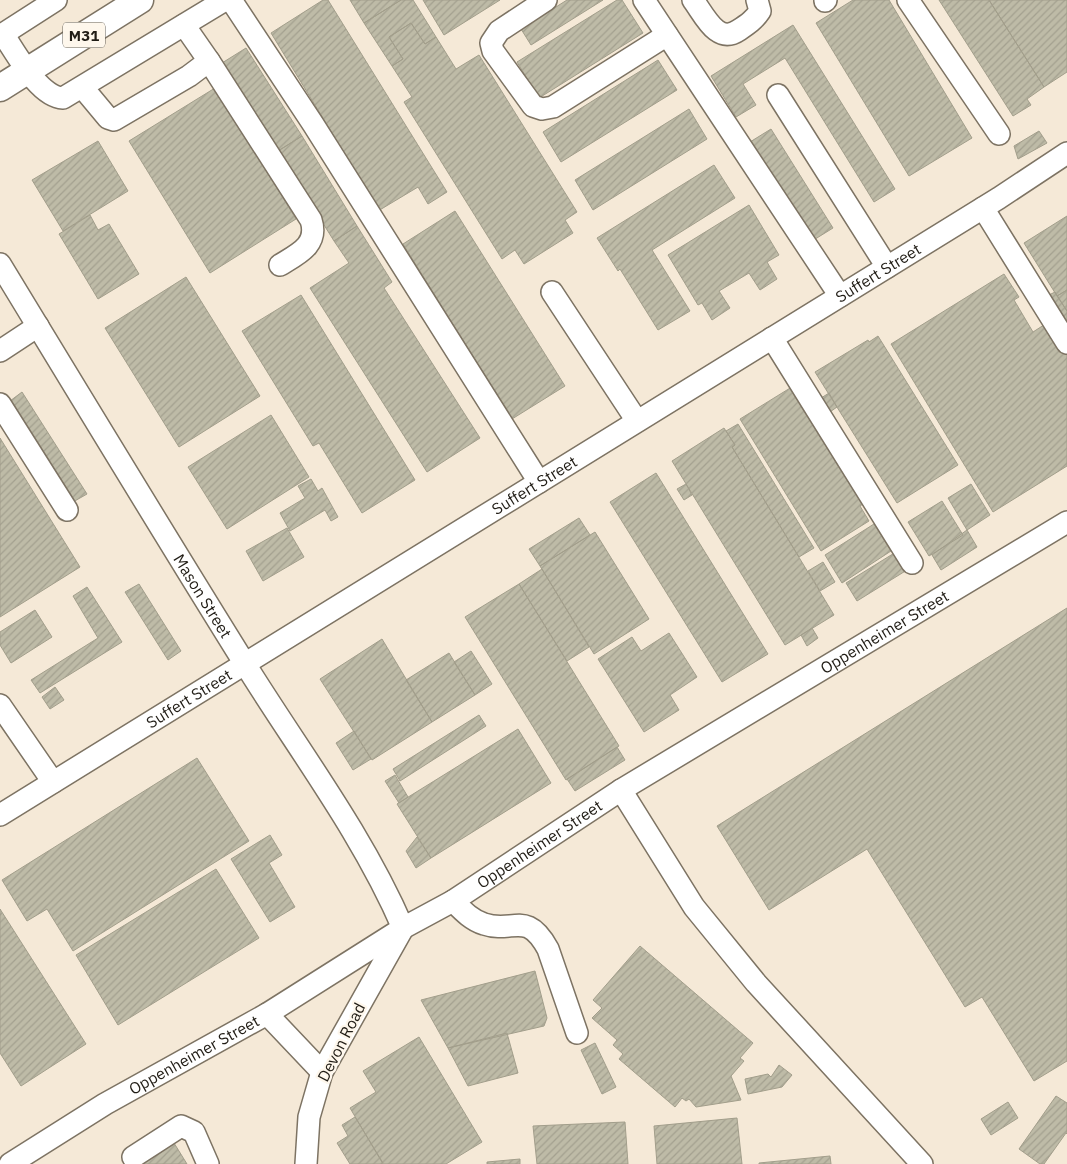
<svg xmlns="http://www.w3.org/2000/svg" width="1067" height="1164" font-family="'IBM Plex Sans',sans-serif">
<defs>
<pattern id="building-hatch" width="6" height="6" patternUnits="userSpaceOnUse" patternTransform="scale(1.25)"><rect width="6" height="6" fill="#bebba7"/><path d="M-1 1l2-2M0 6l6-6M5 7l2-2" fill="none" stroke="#a3a08f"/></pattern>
</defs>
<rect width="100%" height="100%" fill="#f5e9d7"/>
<!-- building -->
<path fill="url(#building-hatch)" stroke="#a29e8b" d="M323 0H328L447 192 428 204 418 187 373 214 334 150 340 146 271 33Z
M350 0H401L364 23Z
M401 0H413L436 37 425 44 411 23 389 37 403 59 392 66 364 23Z
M423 0H500L444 35Z
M567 0H603L531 45 521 29Z
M617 0H622L643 33 539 98 517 62Z
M853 0H889L972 138 909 176 816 23Z
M939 0H989L1044 87 1027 99 1031 105 1013 116Z
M989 0H1067V72L1044 87Z
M411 23 425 44 436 37 456 69 479 55 577 212 565 220 573 233 524 264 515 250 502 259 404 102 412 97 392 66 403 59 389 37Z
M793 25 895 189 874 202 785 58 743 84 756 105 736 117 711 76Z
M246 48 302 136 278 151 222 63Z
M658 60 677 90 561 162 543 132Z
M215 88 296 219 210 273 129 141Z
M689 109 707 139 593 210 575 180Z
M771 129 833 228 812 241 750 142Z
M1039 131 1047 143 1018 159 1014 146Z
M302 136 357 226 334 241 278 151Z
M98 141 128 191 63 231 32 180Z
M714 165 735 198 652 250 690 311 658 330 620 269 618 271 597 238Z
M749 205 779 255 767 262 777 279 760 290 749 273 719 291 730 308 712 320 702 303 698 305 668 255Z
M455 211 565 386 512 419 403 244Z
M90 215 98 230 109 224 139 274 98 299 59 234Z
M1067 216V290L1057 296 1024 243Z
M357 226 392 282 384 288 480 438 427 472 310 288 349 263 334 241Z
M1004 274 1019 297 1014 300 1033 332 1047 323 1067 355V466L993 512 891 344Z
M186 277 260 396 179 447 105 328Z
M1067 290V311L1057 296Z
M1055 292 1067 311V324L1049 295Z
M301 295 415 480 362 513 319 443 313 446 242 331Z
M878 336 958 465 897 503 815 372 868 340 869 342Z
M795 385 799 402 863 504 860 506 869 521 821 551 740 419Z
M22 392 87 494 73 502 10 401Z
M829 393 837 407 827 414 818 400Z
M271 415 309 477 227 529 188 467Z
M738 424 814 548 799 557 732 447 735 445 726 431Z
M724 428 735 445 732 447 834 615 785 645 672 461Z
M0 438 80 567 0 617Z
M656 473 768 654 722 682 610 502Z
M311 479 318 491 322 488 338 517 331 521 325 510 290 531 280 513 305 498 298 486Z
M686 484 692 495 684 500 677 489Z
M971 484 990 515 967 530 948 498Z
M942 501 963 535 929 556 908 522Z
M579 518 590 535 540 566 529 549Z
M874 524 891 551 842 583 825 555Z
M287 528 304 557 263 581 246 551Z
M967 530 977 547 941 570 932 555Z
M595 532 649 619 594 654 540 566Z
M896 552 907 570 857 601 846 583Z
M823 562 835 582 820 591 808 571Z
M542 569 589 647 567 661 519 584Z
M139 584 181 651 168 660 125 592Z
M519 584 619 746 566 780 465 617Z
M87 587 122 642 40 693 31 680 98 638 73 596Z
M1067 608V1061L1034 1081 982 997 965 1007 867 849 769 910 717 826Z
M35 610 52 637 11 663 0 645V632Z
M812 628 818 638 807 646 801 635Z
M669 633 697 677 670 695 679 710 644 732 598 659 632 637 641 651Z
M382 639 432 722 372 760 320 679Z
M471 651 492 684 475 695 454 662Z
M449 653 475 695 432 722 406 680Z
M55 687 64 700 50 709 42 697Z
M479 715 486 726 400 781 393 769Z
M518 729 551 783 431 858 397 804Z
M354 731 371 759 353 770 336 743Z
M617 747 625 760 575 791 567 779Z
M197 758 249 841 73 951 47 909 27 921 2 880Z
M395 775 408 797 399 803 385 781Z
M270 835 282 855 269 863 295 907 270 922 231 859Z
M417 837 431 858 416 868 406 851Z
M216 869 259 938 118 1025 76 955Z
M0 909 86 1044 21 1086 0 1053Z
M640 946 753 1043 740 1058 744 1061 731 1076 741 1100 696 1107 689 1099 686 1101 682 1098 675 1107 619 1059 623 1054 613 1045 617 1040 592 1018 602 1008 593 1000Z
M535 971 547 1018 544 1026 448 1048 421 1000Z
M507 1033 518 1073 468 1086 448 1048Z
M419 1037 482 1142 446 1164H383L350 1108 376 1092 363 1071Z
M595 1043 616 1087 602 1094 581 1050Z
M779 1065 792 1075 782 1087 748 1094 745 1079 768 1074 771 1077Z
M1056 1096 1067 1103V1134L1066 1133 1044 1164H1040L1019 1149Z
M1008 1102 1018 1118 991 1135 981 1119Z
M355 1117 383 1163 380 1164H350L337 1143 348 1136 342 1125Z
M737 1118 742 1164H657L654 1126Z
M625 1122 628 1164H537L533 1126Z
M174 1143 187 1164H141Z
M830 1156 831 1164H759V1163Z
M520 1159V1164H487V1162Z"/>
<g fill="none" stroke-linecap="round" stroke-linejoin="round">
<defs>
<g id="minor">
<path d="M231 0 313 124 539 482"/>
<path d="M546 0 499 31 491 43 493 51 533 106 542 109 553 107 667 35"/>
<path d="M644 0 840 296"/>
<path d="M693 0C705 16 717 45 739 30 748 24 754 20 760 11L757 0"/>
<path d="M908 0 999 134"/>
<path d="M825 1 826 0"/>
<path d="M3 34C16 53 39 97 63 98L225 0"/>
<path d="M0 36 56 0"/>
<path d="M209 61 311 220C319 245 298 254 280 265"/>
<path d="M83 88 108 118 114 120 189 76 209 61 184 25"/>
<path d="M778 95 887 267"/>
<path d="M983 208 1067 343"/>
<path id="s1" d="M0 264C81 397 162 531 245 664 299 751 362 833 403 928L322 1072 309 1117 306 1164"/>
<path d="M552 292 637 421"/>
<path d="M772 338 912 563"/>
<path d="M0 351 38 326"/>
<path d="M0 404 67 510"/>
<path d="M0 705 53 782"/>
<path d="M621 790 694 907 756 983 922 1164"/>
<path id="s2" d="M0 815 999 198 1067 153"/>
<path d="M453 901C462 910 471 920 484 924 513 934 526 909 548 949L577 1033"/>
<path d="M267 1014 322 1072"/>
<path d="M133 1157 181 1126 194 1132 208 1164"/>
<path id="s3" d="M10 1164 105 1104 267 1014 403 928 453 901 621 790 1067 522"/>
</g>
<path id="major" d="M0 88 140 0"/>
</defs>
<!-- minor casing -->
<use href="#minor" stroke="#7d7363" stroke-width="24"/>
<!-- major casing -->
<use href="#major" stroke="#7d7363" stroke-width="29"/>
<!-- minor -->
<use href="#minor" stroke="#fff" stroke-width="21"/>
<!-- major -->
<use href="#major" stroke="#fff" stroke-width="26"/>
</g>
<g text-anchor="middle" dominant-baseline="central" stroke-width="4.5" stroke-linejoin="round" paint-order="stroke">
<!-- shield labels -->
<rect fill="#fef7ec" stroke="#635e56" stroke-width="1" x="63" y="22.5" width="42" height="25" rx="4"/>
<g font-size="15" font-weight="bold" fill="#201c15">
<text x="84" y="35">M31</text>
</g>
<!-- street labels -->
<g font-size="16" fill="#201c15" stroke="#fef7ec">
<text stroke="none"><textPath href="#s2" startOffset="1032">Suffert Street</textPath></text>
<text stroke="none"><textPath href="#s2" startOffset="628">Suffert Street</textPath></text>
<text stroke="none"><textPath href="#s1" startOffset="389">Mason Street</textPath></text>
<text stroke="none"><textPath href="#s3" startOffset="1024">Oppenheimer Street</textPath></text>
<text stroke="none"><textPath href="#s2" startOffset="222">Suffert Street</textPath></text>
<text stroke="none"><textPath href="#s3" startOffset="619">Oppenheimer Street</textPath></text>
<text transform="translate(341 1042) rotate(-63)">Devon Road</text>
<text stroke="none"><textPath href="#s3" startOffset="214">Oppenheimer Street</textPath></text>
</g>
</g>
</svg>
